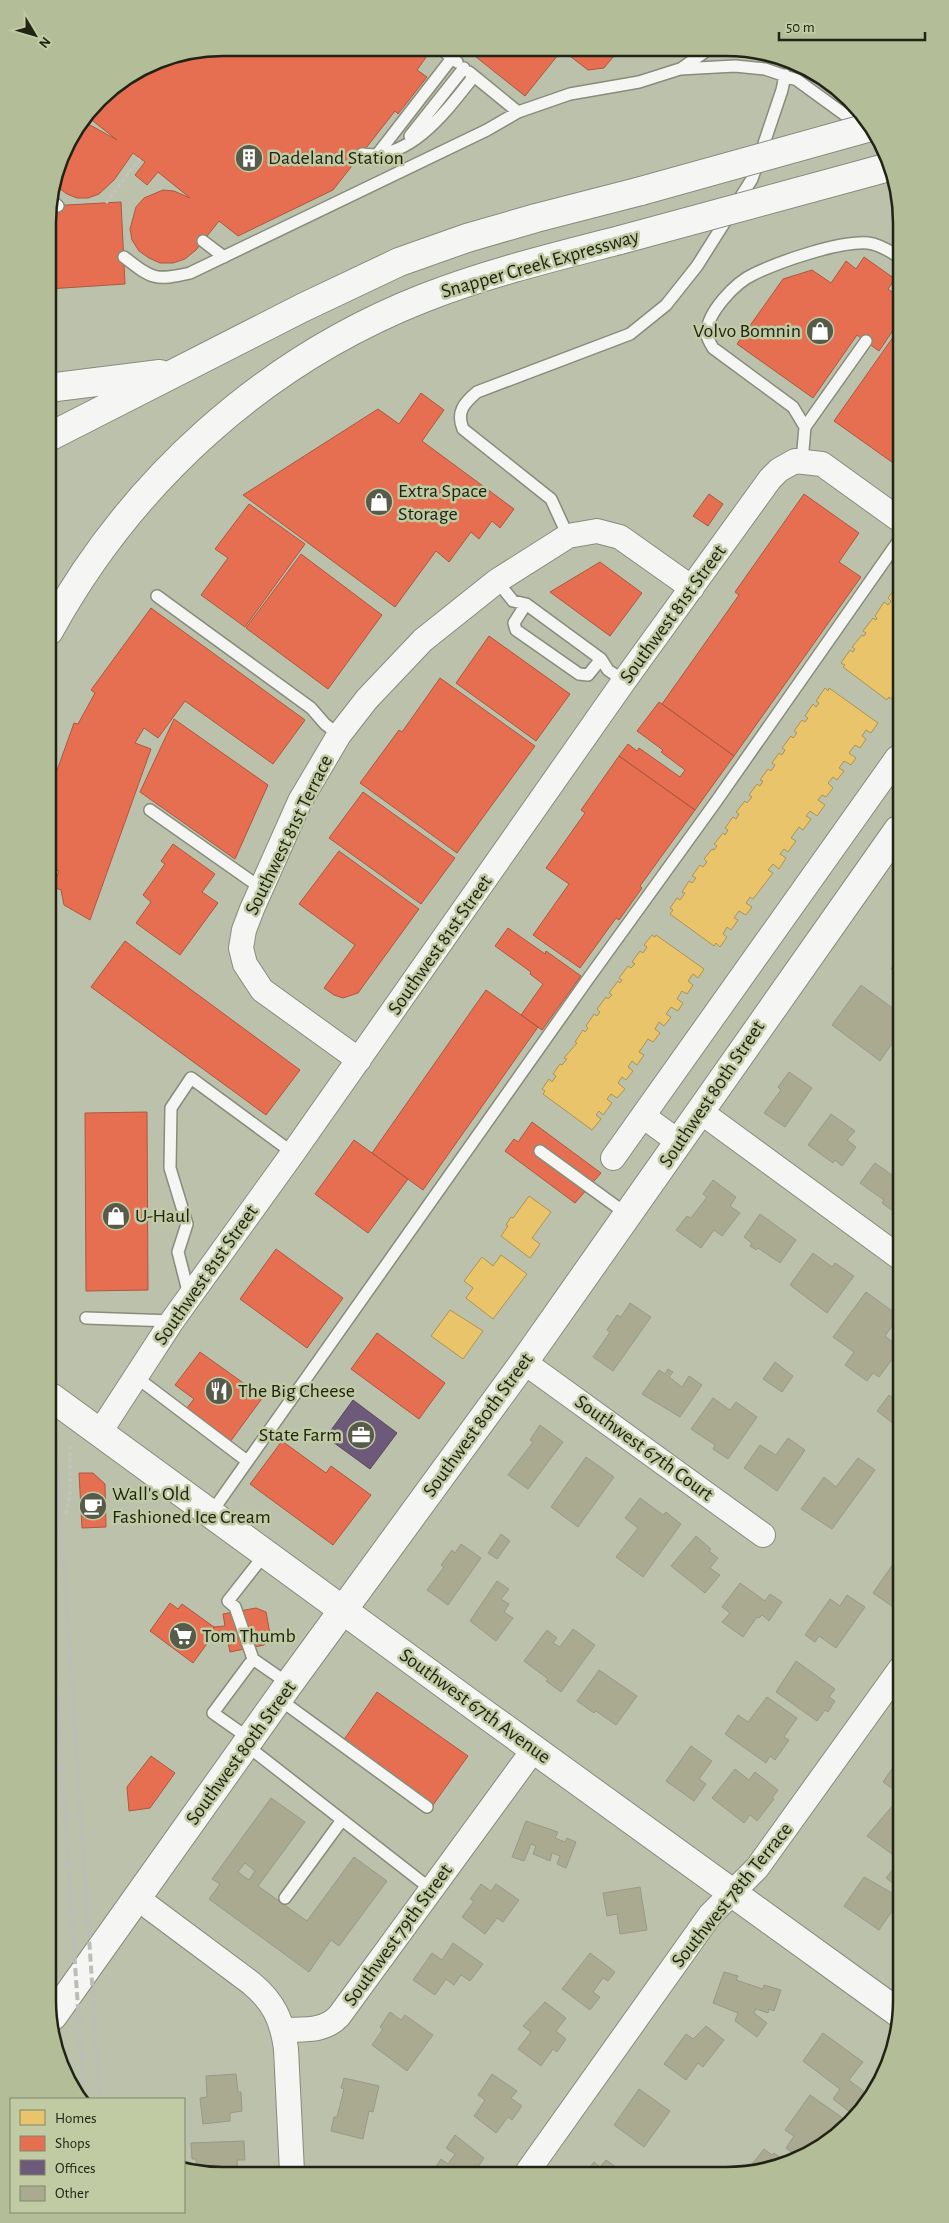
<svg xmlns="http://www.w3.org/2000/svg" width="949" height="2223" font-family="'Alegreya Sans',sans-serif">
<rect width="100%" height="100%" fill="#bcc1ac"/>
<!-- homes -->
<path fill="#e9c46a" stroke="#ad9450" d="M896 587 897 684 894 689 897 694 893 700 889 697 887 700 843 667 845 665 841 663 850 650 853 652 855 649 852 647 862 635 864 636 866 633 863 631 873 618 876 620 877 618 875 616 884 602 888 605 891 601 888 598Z
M825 688 828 691 829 688 878 723 871 733 866 730 862 736 866 739 860 748 855 745 849 753 856 758 851 765 844 761 839 768 844 771 837 780 833 777 828 783 833 788 826 797 822 795 818 800 825 805 817 816 810 811 806 816 811 819 803 830 799 827 791 838 796 841 788 852 784 849 780 854 786 858 779 869 773 864 768 870 773 873 753 899 750 897 746 903 752 907 746 915 739 911 734 918 738 920 731 930 727 927 723 934 727 937 720 947 716 943 714 946 670 914 673 910 670 908 677 898 680 900 685 893 682 892 689 881 692 883 696 878 692 876 700 865 703 867 707 862 704 859 712 849 714 850 717 846 714 844 723 833 725 835 728 830 725 828 733 817 736 819 739 814 736 812 745 801 747 803 752 797 749 795 757 784 760 786 763 781 760 780 768 769 771 771 775 765 772 763 779 753 782 755 785 750 782 748 791 736 793 738 797 733 794 731 802 720 805 722 808 718 805 716 813 704 816 707 819 703 816 701Z
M652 935 655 937 656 935 704 969 698 978 693 974 688 981 693 985 687 994 682 991 677 999 683 1003 678 1011 671 1007 666 1014 671 1017 664 1026 659 1022 655 1029 660 1033 653 1042 648 1039 639 1052 644 1055 637 1065 632 1061 628 1067 633 1071 626 1080 622 1077 618 1083 625 1089 617 1098 611 1094 607 1099 612 1103 603 1115 599 1111 596 1115 601 1119 592 1130 543 1094 545 1091 542 1089 549 1079 552 1082 556 1076 553 1074 560 1064 562 1065 567 1059 564 1058 577 1043 575 1042 583 1030 585 1032 588 1028 586 1026 594 1014 597 1016 600 1012 597 1009 606 997 608 999 612 995 609 993 618 981 620 983 622 980 619 978 628 966 631 968 635 964 632 962 640 951 643 953 647 947 644 945Z
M529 1196 551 1212 532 1238 540 1244 530 1258 501 1236 508 1226 506 1225 511 1217 513 1218Z
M501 1255 527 1274 493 1319 466 1298 473 1288 464 1281 482 1257 493 1266Z
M450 1310 483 1331 463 1359 431 1336Z"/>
<!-- shops -->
<path fill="#e76f51" stroke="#ac583f" d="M224 48 418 49 427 56 417 70 427 77 398 114 395 111 333 190 238 236 219 221 196 250 185 259 173 263H160L149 258 139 251 132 240 130 229 136 207 144 198 163 190 174 191 190 198 158 172 147 185 135 175 145 162 133 153 114 180 99 194 88 198H77L67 194 55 185 66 146 82 124 90 125 117 140 88 117 107 91 156 61Z
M466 49 619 50 604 68 588 70 562 50 525 96Z
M121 202 125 284 48 289 49 206Z
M864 257 895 279 888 289 896 295V326L879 351 857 335 813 398 737 344 783 279 812 270 831 283 846 261 856 269Z
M896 333V465L834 421Z
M421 393 444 410 422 441 514 509 500 528 492 521 479 539 471 532 449 562 436 551 395 607 243 495 378 409 399 424Z
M709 494 723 504 708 526 693 516Z
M804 494 859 533 839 562 861 577 734 756 662 704 739 595 735 592Z
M249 504 305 544 245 627 201 595 228 558 215 549Z
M301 554 382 615 328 689 246 628Z
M600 562 642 593 610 636 550 592Z
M151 608 305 720 273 764 185 701 158 738 144 728 135 743 151 749 90 920 64 905 61 890 53 887 59 871 50 868 57 851 50 849 55 831 50 829V790L74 723 78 724 95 693 91 690Z
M489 636 570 694 536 741 456 683Z
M440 678 535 746 457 853 360 783 399 730 402 732Z
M659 702 734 756 695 810 619 756 628 744 637 751 639 748 680 777 685 770 661 752 663 750 637 731Z
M174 719 268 785 235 859 140 792Z
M619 756 695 810 640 886 642 888 619 920 616 918 580 968 533 935 569 884 546 868 585 813 581 810Z
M363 792 455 858 421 904 329 838Z
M173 844 215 874 202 892 218 903 180 955 136 923 151 902 143 895 165 864 161 861Z
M339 851 419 909 358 993 343 998 334 995 324 988 355 945 299 904Z
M508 928 545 954 546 951 581 976 542 1030 521 1015 543 984 530 974 531 972 495 946Z
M125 941 300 1070 266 1115 91 987Z
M486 990 538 1027 423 1190 372 1153Z
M147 1112 148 1290 86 1291 85 1113Z
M532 1122 601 1173 575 1203 505 1151 514 1139 518 1142Z
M354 1140 408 1179 368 1233 315 1194Z
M276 1249 343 1298 307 1348 240 1299Z
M377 1333 445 1383 419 1419 351 1369Z
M200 1352 263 1397 230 1442 186 1409 194 1399 175 1385Z
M282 1441 326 1473 331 1466 371 1495 333 1545 250 1484Z
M79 1473H93L105 1484 106 1527 82 1528Z
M170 1603 178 1609 182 1604 214 1627 209 1641 193 1663 150 1631Z
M256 1608 266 1612 271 1639 264 1645 230 1652 227 1638 209 1641 214 1627 225 1626 223 1614Z
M377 1692 468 1756 433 1805 343 1741Z
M151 1756 175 1773 150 1808 129 1811 127 1787Z"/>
<!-- offices -->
<path fill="#6d597a" stroke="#56495c" d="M353 1400 397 1433 370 1469 326 1437Z"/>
<!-- building -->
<path fill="#aaaa90" stroke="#999989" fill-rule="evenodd" d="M898 944V957L892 952Z
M898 959V974L891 969Z
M861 985 898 1012V1035L880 1061 832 1025Z
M789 1072 812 1088 785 1127 764 1113 781 1090 778 1087Z
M831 1114 855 1131 847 1140 856 1147 842 1166 835 1160 833 1163 808 1145Z
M875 1163 899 1180V1211L897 1214 882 1203 884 1200 860 1183Z
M713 1180 736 1197 730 1206 740 1213 722 1236 714 1230 701 1248 676 1230 687 1216 691 1218 707 1197 703 1194Z
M760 1214 796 1240 780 1263 758 1248 756 1250 750 1246 752 1243 744 1237Z
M813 1253 832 1267 835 1263 854 1276 827 1313 790 1285Z
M866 1292 899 1316 885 1336 899 1347V1350L879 1377 873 1373 867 1381 845 1365 854 1352 833 1337Z
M630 1303 651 1317 613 1371 593 1357 610 1332 607 1330 617 1315 621 1317Z
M775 1362 793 1376 782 1392 763 1379Z
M668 1369 673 1372 669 1377 682 1387 689 1376 702 1385 680 1417 642 1394 659 1370 665 1374Z
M889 1395 899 1403V1428L877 1411Z
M713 1398 730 1410 736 1402 757 1417 728 1459 713 1449 715 1445 691 1429Z
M540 1425 563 1442 528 1489 508 1475 533 1442 530 1440Z
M788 1438 805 1450 777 1491 744 1468 760 1445 776 1455Z
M586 1457 614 1477 578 1527 551 1507Z
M858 1458 875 1470 832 1529 801 1509 824 1477 836 1487Z
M640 1498 663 1515 666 1512 681 1524 643 1577 616 1557 638 1528 625 1518Z
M501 1534 510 1541 497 1559 488 1553Z
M696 1536 711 1549 709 1551 718 1558 710 1568 720 1575 705 1593 671 1566Z
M461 1544 481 1558 448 1605 427 1590 444 1567 441 1565 452 1550 455 1553Z
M900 1554V1603L896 1609 873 1593Z
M497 1581 509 1589 501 1599 509 1604 504 1612 513 1618 496 1641 470 1621Z
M740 1583 765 1601 770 1594 782 1602 769 1621 762 1615 759 1618 757 1617 743 1637 722 1622 730 1613 722 1607Z
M847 1595 865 1607 836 1648 819 1636 815 1642 805 1635 830 1599 840 1606Z
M573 1629 595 1645 561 1692 546 1681 548 1679 524 1661 547 1630 557 1638 553 1643 560 1647Z
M796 1661 835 1689 829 1697 835 1701 828 1712 825 1710 817 1721 776 1692Z
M599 1670 637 1696 616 1725 596 1711 594 1713 577 1701Z
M767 1697 797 1718 784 1737 789 1740 775 1760 770 1756 766 1763 725 1734 738 1715 748 1722Z
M691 1746 712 1761 699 1779 706 1784 694 1801 666 1781Z
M900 1757V1794L883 1782Z
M735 1769 749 1780 755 1772 778 1790 772 1798 774 1799 757 1821 750 1815 744 1823 712 1798Z
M271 1798 305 1822 258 1886 307 1921 354 1857 387 1881 339 1946 331 1940 309 1972 209 1899 220 1884 212 1879ZM245 1863 255 1871 249 1880 238 1872Z
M894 1804 901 1809V1843L892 1854 867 1836Z
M526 1821 558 1832 555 1838 565 1842 567 1838 576 1842 566 1868 557 1864 560 1856 552 1853 550 1861 533 1854 536 1846 531 1844 524 1861 512 1857Z
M894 1868 901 1874V1889L886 1878Z
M864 1877 901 1898 879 1930 844 1906Z
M481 1884 491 1891 496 1884 519 1900 503 1922 497 1918 485 1934 462 1917 474 1901 470 1899Z
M640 1887 647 1930 620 1934 617 1914 607 1916 603 1893Z
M453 1943 483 1964 470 1981 461 1975 454 1985 446 1979 435 1995 413 1980 432 1953 442 1960Z
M590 1953 615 1972 608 1981 603 1978 593 1992 600 1997 590 2010 562 1989Z
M724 1972 738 1976 736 1980 763 1989 764 1985 781 1990 774 2011 769 2009 768 2013 756 2009 754 2013 767 2023 757 2037 735 2021 738 2013 713 2003Z
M545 2002 566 2018 556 2031 566 2039 557 2052 553 2049 541 2066 518 2049 531 2032 523 2026Z
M390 2012 401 2020 405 2015 433 2035 407 2071 372 2045 383 2029 380 2027Z
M706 2026 724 2040 703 2067 698 2063 686 2080 664 2064 686 2034 693 2039Z
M823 2033 863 2062 849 2080 866 2093 851 2113 833 2099 840 2089 803 2061Z
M236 2074 238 2092H241L242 2111 230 2113V2121L203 2124 200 2098 207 2097 206 2076Z
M492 2074 517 2091 511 2098 522 2106 512 2120 508 2117 496 2133 474 2116 485 2100 478 2095Z
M344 2078 379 2086 373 2112 369 2111 363 2139 331 2131 334 2117H337L344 2089 341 2088Z
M639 2089 670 2111 644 2147 614 2125Z
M810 2095 847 2121 838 2132 835 2129 830 2137 831 2138 814 2152 799 2158 786 2148 794 2136 785 2130Z
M455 2135 484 2158 478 2167 475 2165 470 2171H433L441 2159 448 2164 455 2154 446 2148Z
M244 2141 245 2160H237L238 2172H197L196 2159H192L191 2143Z
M764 2149 772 2155 774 2153 787 2163 771 2170H753L750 2167Z
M606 2160 620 2170H588L594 2162 600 2167Z"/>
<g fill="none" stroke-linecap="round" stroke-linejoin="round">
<defs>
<path id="lane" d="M441 49 457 62
M682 68 706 51
M469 72 518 112
M410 136 464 68
M362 154C410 162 448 109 474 76
M376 156 452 58
M51 200 58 206
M203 241 224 257
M124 257C152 279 155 281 190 273L487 130 518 112 570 94 639 82 680 69 735 66 765 69 797 80 863 128
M805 427 866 341
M802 461 805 427 793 407 713 348C711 344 707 339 707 334 706 313 736 282 754 274 781 261 839 241 868 243 877 244 888 250 896 255
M568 536 551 499 463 429C456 412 464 403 477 392L630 334 666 305 697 266 752 179 782 90 785 75
M497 581 513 601 526 604 601 659 608 670 624 681
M157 596 311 708 325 724 339 735
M526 604 514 623 516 630 579 674 588 675 601 659
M150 810 261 888
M540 1151 628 1215
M189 1295 178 1252 187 1224 170 1168 171 1108 191 1078 293 1153
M86 1318 172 1321
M136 1377 247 1461
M211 1513 588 979 715 803 897 543
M253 1659 289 1684
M279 1699 427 1807
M250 1739 213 1713 253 1659 235 1607 228 1601 265 1554
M246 1745 432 1890
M285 1898 342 1820"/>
<path id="street" d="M359 1060 262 990 245 964 241 948 244 930 252 909 300 801 339 735 367 699 423 640 497 581 568 536 597 531 620 537 692 588
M701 1112 899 1257
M643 1116 680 1143
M613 1158 897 758
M524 1362 763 1535
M100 1432 172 1321 293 1153 624 681 770 479 779 470 795 461 822 464 897 518
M137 1898 251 1983C274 2002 282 2020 286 2049L292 2172
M284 2030C304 2029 324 2032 339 2016L534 1749
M528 2171 710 1915 757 1868 900 1669"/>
<path id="secondary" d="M51 1397 485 1714 900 2014
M53 2016 289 1684 524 1362 898 830"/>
<path id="highway" d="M48 388 160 374
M49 437 302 308 399 262 467 238 536 218 641 191
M49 631C132 480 264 361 424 298 488 273 554 257 620 240"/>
</defs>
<!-- lane casing -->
<use href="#lane" stroke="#878c7b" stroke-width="14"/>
<!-- street casing -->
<use href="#street" stroke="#878c7b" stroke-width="26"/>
<!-- secondary casing -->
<use href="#secondary" stroke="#878c7b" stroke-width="30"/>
<!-- highway casing -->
<use href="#highway" stroke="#878c7b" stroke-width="30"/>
<!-- path -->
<path stroke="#c2c4bd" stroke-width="3" stroke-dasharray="4 2.5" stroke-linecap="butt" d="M106 203 140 158
M66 1514 70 1494V1446
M53 2039 54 2046"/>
<!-- lane -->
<use href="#lane" stroke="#f5f6f3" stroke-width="11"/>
<!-- street -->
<use href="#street" stroke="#f5f6f3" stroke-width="24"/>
<!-- secondary -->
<use href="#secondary" stroke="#f5f6f3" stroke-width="28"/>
<!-- highway -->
<use href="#highway" stroke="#f5f6f3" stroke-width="28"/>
<!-- rail -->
<path stroke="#bbbdb6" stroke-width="4" stroke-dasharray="8 4" stroke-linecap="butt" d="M51 1379 100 2099
M52 1621 84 2098"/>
<defs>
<path id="highway-bridge" d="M641 191 867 128
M620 240 889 167"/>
</defs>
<!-- highway-bridge casing -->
<use href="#highway-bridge" stroke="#878c7b" stroke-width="30" stroke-linecap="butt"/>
<!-- highway-bridge -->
<use href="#highway-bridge" stroke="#f5f6f3" stroke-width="28"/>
</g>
<!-- icons -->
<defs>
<symbol id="building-disc" viewBox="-11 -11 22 22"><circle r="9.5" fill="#575b4a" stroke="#c0caa3"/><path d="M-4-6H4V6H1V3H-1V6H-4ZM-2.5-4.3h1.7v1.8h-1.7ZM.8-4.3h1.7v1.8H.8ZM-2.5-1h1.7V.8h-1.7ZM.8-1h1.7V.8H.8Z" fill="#fff"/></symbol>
<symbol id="shop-disc" viewBox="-11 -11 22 22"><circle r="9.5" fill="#575b4a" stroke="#c0caa3"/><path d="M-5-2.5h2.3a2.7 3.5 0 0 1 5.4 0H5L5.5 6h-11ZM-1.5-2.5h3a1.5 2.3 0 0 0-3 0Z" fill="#fff"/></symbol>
<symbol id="restaurant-disc" viewBox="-11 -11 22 22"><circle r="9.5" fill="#575b4a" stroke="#c0caa3"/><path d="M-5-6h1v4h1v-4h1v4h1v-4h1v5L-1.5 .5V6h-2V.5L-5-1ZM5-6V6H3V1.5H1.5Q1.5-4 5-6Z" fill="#fff"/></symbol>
<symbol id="office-disc" viewBox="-11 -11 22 22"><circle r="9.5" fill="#575b4a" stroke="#c0caa3"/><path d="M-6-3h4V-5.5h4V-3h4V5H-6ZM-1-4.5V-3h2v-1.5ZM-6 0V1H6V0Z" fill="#fff"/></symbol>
<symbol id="cafe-disc" viewBox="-11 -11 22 22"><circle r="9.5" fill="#575b4a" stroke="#c0caa3"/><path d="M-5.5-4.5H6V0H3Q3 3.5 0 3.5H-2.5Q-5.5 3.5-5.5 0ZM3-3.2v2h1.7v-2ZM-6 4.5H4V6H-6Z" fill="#fff"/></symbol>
<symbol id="supermarket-disc" viewBox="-11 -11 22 22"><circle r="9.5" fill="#575b4a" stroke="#c0caa3"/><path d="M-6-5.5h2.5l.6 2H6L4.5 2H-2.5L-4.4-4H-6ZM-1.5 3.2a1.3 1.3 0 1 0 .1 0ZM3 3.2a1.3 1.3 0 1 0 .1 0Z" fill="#fff"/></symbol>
</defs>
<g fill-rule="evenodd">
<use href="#building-disc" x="233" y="142" width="32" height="32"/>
<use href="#shop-disc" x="804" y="315" width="32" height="32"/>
<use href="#shop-disc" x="363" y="486" width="32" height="32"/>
<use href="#shop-disc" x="100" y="1200" width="32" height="32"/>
<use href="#restaurant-disc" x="203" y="1375" width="32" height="32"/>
<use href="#office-disc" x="345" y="1419" width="32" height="32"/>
<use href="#cafe-disc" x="77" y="1490" width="32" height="32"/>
<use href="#supermarket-disc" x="167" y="1620" width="32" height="32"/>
</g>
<g text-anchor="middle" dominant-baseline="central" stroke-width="5" stroke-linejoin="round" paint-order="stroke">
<!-- poi labels -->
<g font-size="20" fill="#212415" stroke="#c0caa3" text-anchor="start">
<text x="268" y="158">Dadeland Station</text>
<text x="801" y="331" text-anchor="end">Volvo Bomnin</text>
<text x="398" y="491">Extra Space<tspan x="398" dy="23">Storage</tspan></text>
<text x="135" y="1216">U-Haul</text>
<text x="238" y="1391">The Big Cheese</text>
<text x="342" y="1435" text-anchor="end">State Farm</text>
<text x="112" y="1494">Wall's Old<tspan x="112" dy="23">Fashioned Ice Cream</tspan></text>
<text x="202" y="1636">Tom Thumb</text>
</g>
<!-- street labels -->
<g font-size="20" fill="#212415" stroke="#c0caa3">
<text transform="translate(540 264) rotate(-16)">Snapper Creek Expressway</text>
<text transform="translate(673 614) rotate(-54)">Southwest 81st Street</text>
<text transform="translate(289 835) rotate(-64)">Southwest 81st Terrace</text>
<text transform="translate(440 945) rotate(-55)">Southwest 81st Street</text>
<text transform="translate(712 1094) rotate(-56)">Southwest 80th Street</text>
<text transform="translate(206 1275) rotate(-55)">Southwest 81st Street</text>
<text transform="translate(478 1425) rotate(-54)">Southwest 80th Street</text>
<text transform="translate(644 1448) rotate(36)">Southwest 67th Court</text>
<text transform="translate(475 1706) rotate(36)">Southwest 67th Avenue</text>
<text transform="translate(241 1753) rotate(-54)">Southwest 80th Street</text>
<text transform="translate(732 1895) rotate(-51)">Southwest 78th Terrace</text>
<text transform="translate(398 1935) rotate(-54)">Southwest 79th Street</text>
</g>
</g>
<!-- crop -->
<path d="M0 0H949V2223H0ZM223 56H726A167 167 0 0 1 893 223V2000A167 167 0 0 1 726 2167H223A167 167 0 0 1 56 2000V223A167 167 0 0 1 223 56Z" fill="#b3bd98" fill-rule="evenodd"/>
<path fill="none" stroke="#212415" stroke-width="2.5" d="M223 56H726A167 167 0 0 1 893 223V2000A167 167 0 0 1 726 2167H223A167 167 0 0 1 56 2000V223A167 167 0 0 1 223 56Z"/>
<!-- legend -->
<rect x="10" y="2098" width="175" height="115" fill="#c0caa3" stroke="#80886a"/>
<rect x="20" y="2110" width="25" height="15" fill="#e9c46a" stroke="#80886a"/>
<text x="55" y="2123" font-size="15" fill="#212415">Homes</text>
<rect x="20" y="2136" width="25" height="15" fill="#e76f51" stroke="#80886a"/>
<text x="55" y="2148" font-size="15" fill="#212415">Shops</text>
<rect x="20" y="2160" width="25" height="15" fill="#6d597a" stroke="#80886a"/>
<text x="55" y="2173" font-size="15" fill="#212415">Offices</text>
<rect x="20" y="2186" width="25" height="15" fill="#aaaa90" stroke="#80886a"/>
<text x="55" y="2198" font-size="15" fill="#212415">Other</text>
<!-- north arrow -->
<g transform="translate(35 35) rotate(128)" stroke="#c0caa3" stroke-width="4" paint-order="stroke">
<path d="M0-4L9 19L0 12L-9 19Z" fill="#212415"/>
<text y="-8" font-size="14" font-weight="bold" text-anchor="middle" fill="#212415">N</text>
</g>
<!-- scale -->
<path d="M779 32v8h146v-8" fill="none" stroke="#212415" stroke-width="2.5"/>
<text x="786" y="32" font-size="15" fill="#212415" stroke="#c0caa3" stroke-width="4" paint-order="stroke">50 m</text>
</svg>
